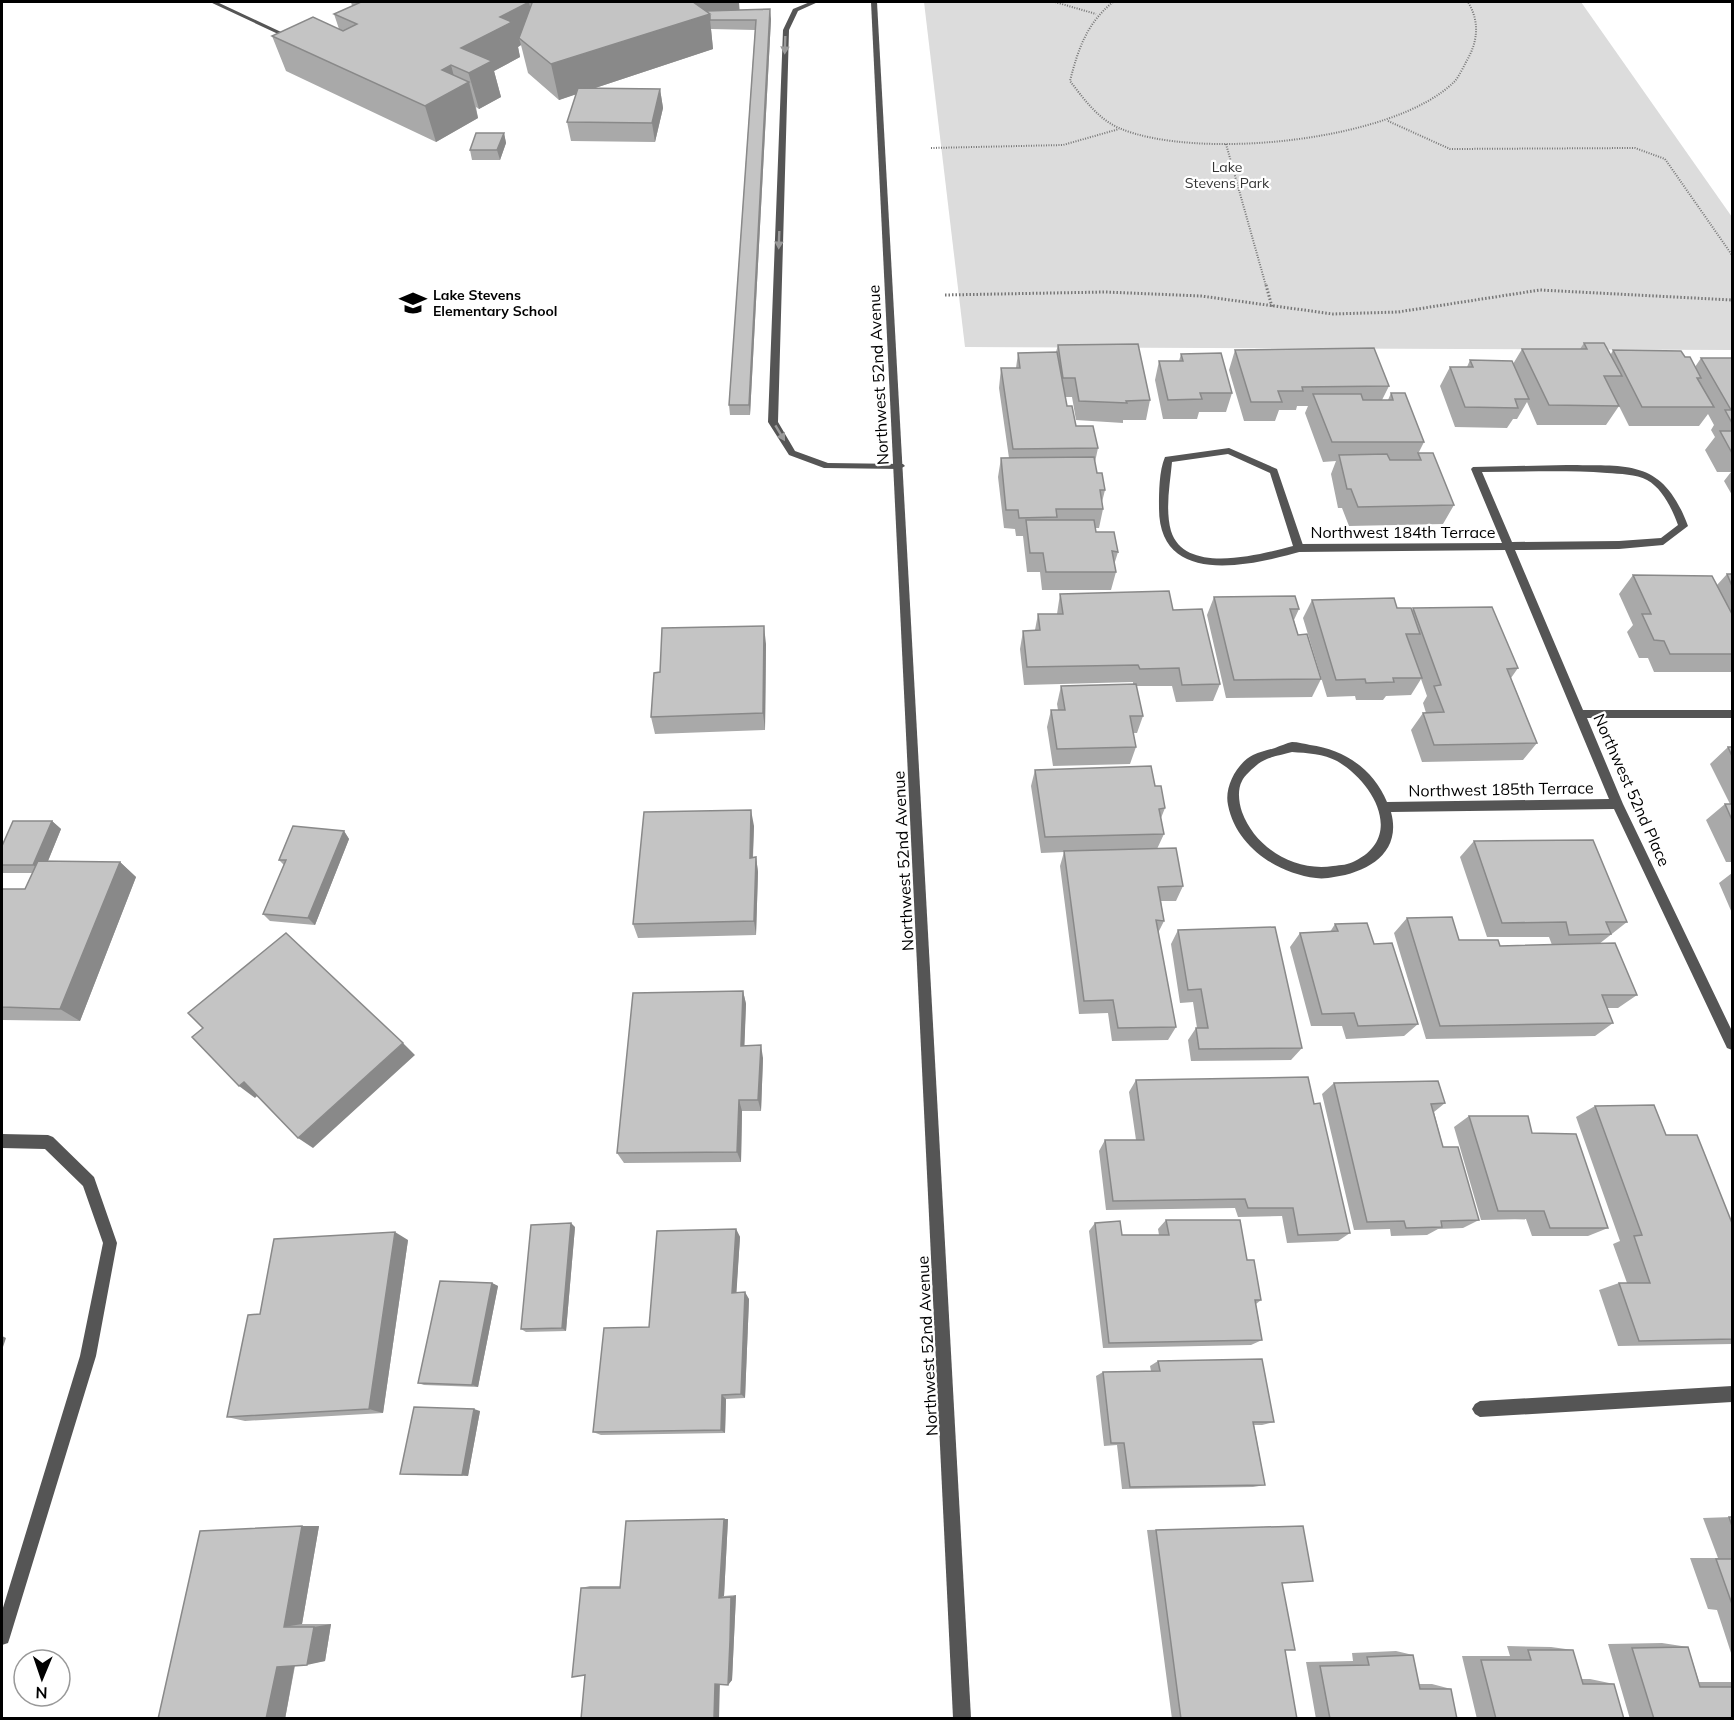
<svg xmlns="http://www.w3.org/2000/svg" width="1734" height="1720" font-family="Mulish,sans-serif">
<rect width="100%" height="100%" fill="#fff"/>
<!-- green -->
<path fill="#dcdcdc" d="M924 2H1581L1732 217V350L965 347Z"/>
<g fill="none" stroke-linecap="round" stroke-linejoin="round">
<!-- path-far1 -->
<path stroke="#777" stroke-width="2" stroke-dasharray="1 1.5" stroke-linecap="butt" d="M1055 2 1096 14
M1113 2C1087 23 1078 49 1070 81 1083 98 1098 119 1119 128 1195 161 1395 142 1455 81 1459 76 1463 68 1466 62 1478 42 1480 22 1468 2
M1388 121 1450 149 1635 148 1665 159 1732 255
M1226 144 1266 286
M931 148 1063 145 1119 129"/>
<!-- path -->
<path stroke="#777" stroke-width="3" stroke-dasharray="1.5 2" stroke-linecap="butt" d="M1266 285 1272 307
M945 295 1105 292 1201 296 1333 314 1398 312 1540 290 1732 300"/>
<!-- service -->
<path fill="#555" fill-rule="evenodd" d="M210 2H217L296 39 291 40Z
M810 2H818L798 11 789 30 778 422 795 451 828 463 903 464 905 466 900 469 824 468 789 455 768 422 783 30 793 9Z
M1229 448 1277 469 1304 548 1303 551C1253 565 1158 589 1159 507 1159 492 1159 471 1165 457ZM1228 454 1270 473 1293 546C1262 554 1185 576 1171 531 1165 509 1170 484 1172 462Z"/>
<!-- minor -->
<path fill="#555" fill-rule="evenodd" d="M1567 465C1629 466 1663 459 1688 526L1663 545 1619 549 1515 550 1583 710H1732V718H1587L1623 804 1732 1031V1050L1727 1048 1614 809 1391 812C1402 852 1369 872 1334 877 1329 878 1322 879 1316 878 1276 873 1236 846 1228 805 1224 787 1237 763 1253 755 1260 752 1268 750 1275 748 1280 746 1287 743 1292 742 1298 742 1305 744 1310 745 1344 749 1374 770 1387 802L1609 799 1505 550 1299 552 1294 548 1299 544 1502 543 1471 469 1473 467ZM1482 472C1524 472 1565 470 1607 473 1620 474 1636 474 1647 480 1663 489 1672 509 1678 525L1661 538 1619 541 1512 542ZM1292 752C1307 753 1324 754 1337 761 1373 782 1405 836 1355 861 1348 865 1341 865 1333 866 1295 872 1255 848 1242 812 1239 803 1237 790 1242 781 1244 776 1253 768 1258 764 1266 757 1282 755 1292 752Z
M2 1134 48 1135 53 1137 94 1177 117 1243 96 1356 10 1637 8 1643 2 1645V1611L80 1356 103 1243 83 1186 45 1149 2 1148Z
M1732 1386V1402L1480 1417 1475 1414 1472 1409 1475 1404 1480 1401Z"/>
<!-- tertiary -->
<path fill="#555" fill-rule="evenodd" d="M871 2H877L971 1718H953Z"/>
</g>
<!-- wall -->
<path fill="#a9a9a9" d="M351 2H739V10L771 19 750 415H730L729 405 755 30 711 29 713 49 595 88 660 89 663 108 655 142 571 141 567 122 576 94 559 100 528 73 521 45 518 47 520 57 494 71 501 97 479 109 476 107 478 118 436 142 286 71 272 36 339 29 334 14 352 6Z
M504 133 506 143 500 160H472L470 150Z
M1584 343 1611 354 1613 350 1685 357 1695 367 1701 358H1732V495L1724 481 1731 472H1717L1705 450 1715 437 1711 430 1714 425 1708 414 1699 426H1629L1619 406 1606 425H1537L1527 402 1517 419H1513L1507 428 1455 427 1440 386 1450 367H1467L1470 360 1513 364 1522 349H1580Z
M1058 345 1150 400 1146 420H1123V423L1076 420 1072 397H1065L1067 406 1076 426 1098 448 1095 462 1097 473 1105 490 1102 502 1103 509 1099 528H1096V532L1118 552 1114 565 1116 572 1111 590H1042L1040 572H1027L1023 536H1016L1015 529 1004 528 998 477 1001 458H1009L999 388 1001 368H1016L1018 353 1056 352Z
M1235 350 1389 386 1382 400H1388L1391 393 1424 442 1415 460 1418 453 1454 505 1443 524 1349 526 1342 508H1338L1331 474 1336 461 1323 462 1305 413 1308 406H1297L1296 410H1279L1275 421H1244L1229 370Z
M1181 354 1232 393 1226 412H1199L1197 419H1163L1155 380 1159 361H1179Z
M1727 574H1732V672H1654L1648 658H1639L1627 632 1633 625 1619 594 1633 575 1717 585Z
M1060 594 1173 610 1220 684 1213 701 1176 702 1172 686H1136L1143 716 1137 733H1133L1136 747 1130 764 1053 766 1047 727 1051 710H1058L1057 704 1061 686 1133 684V682L1024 685 1020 649 1023 631 1035 630 1038 614H1057Z
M1214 597 1299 609 1294 620 1298 635 1321 679 1312 697 1226 698 1207 615Z
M1312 600 1397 608 1412 611 1413 608 1518 668 1511 678 1537 743 1523 760 1422 762 1411 730 1423 713H1426L1423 703 1427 696 1421 679 1411 695 1386 696 1383 700H1356L1355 696 1327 697 1303 618Z
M766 644 765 730 655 734 651 717 660 672Z
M1728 747H1732V862H1726L1706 820 1725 804H1730L1710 764Z
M1035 770 1155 786 1165 808 1161 818 1164 834 1157 849 1183 886 1176 901H1161L1164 921 1158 933 1176 1027 1168 1040 1112 1041 1108 1013 1079 1014 1060 866 1064 852 1041 853 1031 786Z
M52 821 61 829 48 861 120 862 136 877 80 1021 2 1020V889H25L33 873H3L2 872V846Z
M754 826 753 858 756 857 758 872 756 935 638 938 633 924Z
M344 831 349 839 315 925 270 921 263 914 284 865 279 860Z
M1474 841 1627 922 1599 944 1637 995 1618 1008H1607L1613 1023 1595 1036 1426 1039 1394 933 1407 918 1459 940 1500 946 1552 945 1549 937H1487L1460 857Z
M1732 873V913L1719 883Z
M1335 924 1374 944 1418 1024 1404 1036 1346 1039 1342 1026H1311L1290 947 1300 933 1330 932Z
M1178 930 1302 1048 1291 1060 1191 1061 1188 1040 1196 1028H1197L1193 1002 1180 1003 1171 944Z
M743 991 746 1004 744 1046 763 1058 761 1111H742L741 1162 624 1163 617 1153Z
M1136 1080 1314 1104 1350 1233 1338 1241 1287 1243 1282 1216 1238 1217 1235 1208 1106 1210 1099 1151 1105 1140H1136L1129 1092Z
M1334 1083 1445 1103 1434 1112 1443 1147 1479 1220 1463 1228 1438 1229 1427 1235 1391 1236 1390 1229 1354 1230 1322 1094Z
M1595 1106 1666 1135 1732 1223V1344L1618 1346 1599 1290 1619 1283H1627L1613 1244 1620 1241 1576 1117Z
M1469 1116 1608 1228 1588 1236H1532L1526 1219 1481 1220 1454 1127Z
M1166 1220 1247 1260 1261 1300 1256 1304 1262 1340 1251 1345 1103 1348 1089 1231 1095 1223 1122 1235H1159L1158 1229Z
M575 1227 566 1331 526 1332 521 1329Z
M736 1229 740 1237 736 1293 749 1299 745 1398 726 1399 725 1433 601 1435 593 1432 649 1327Z
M408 1240 383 1413 245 1421 227 1417 260 1314Z
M492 1283 498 1286 478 1387 424 1385 418 1383Z
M1158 1361 1274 1422 1262 1425H1254L1265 1485 1253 1487 1122 1489 1117 1445 1104 1446 1096 1376 1103 1372 1151 1371 1150 1366Z
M480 1411 468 1476 407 1475 400 1474Z
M1732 1517V1656L1717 1610 1708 1609 1690 1558H1718L1703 1518Z
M728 1519 724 1596 736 1595 732 1680 728 1685 585 1675 581 1588 590 1586H620Z
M302 1526H319L302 1624H331L325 1661 295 1666 285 1719H158Z
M1303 1526 1282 1583 1285 1650 1297 1719H1172L1147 1530Z
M1662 1643 1688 1647 1699 1682H1732V1719H1630L1608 1644Z
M1507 1646 1551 1647 1573 1650 1581 1679H1590L1614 1684 1624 1719H1477L1462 1656H1510Z
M1396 1651 1413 1655 1419 1684H1432L1451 1689 1457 1719H1316L1306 1662 1353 1661 1352 1653Z"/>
<!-- shaded-wall -->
<path fill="#898989" d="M529 2 537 37 519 38 521 45 518 47 520 57 494 71 501 97 479 109 461 48 500 17Z
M687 2H739L740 16 710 19 713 49 559 100 551 64Z
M770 9 771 19 750 415 749 405Z
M451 65 457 88 469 82 478 118 436 142 425 106 442 70Z
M660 89 663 108 655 142 652 123Z
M504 133 506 143 500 160 497 150Z
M764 626 766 644 765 730 763 713Z
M751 810 754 826 752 873 750 858Z
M52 821 61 829 43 873 33 865Z
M344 831 349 839 315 925 308 918Z
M756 857 758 872 756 935 754 921Z
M120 862 136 877 80 1021 60 1009Z
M743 991 746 1004 744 1058 741 1046Z
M403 1043 415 1055 313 1148 298 1138Z
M761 1045 763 1058 761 1111 758 1100Z
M244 1082 259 1094 255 1098 239 1086Z
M739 1100 742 1111 741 1162 737 1152Z
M571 1223 575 1227 566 1331 562 1328Z
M736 1229 740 1237 736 1300 732 1293Z
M395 1232 408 1240 383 1413 369 1409Z
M492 1283 498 1286 478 1387 472 1385Z
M745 1292 749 1299 745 1398 741 1394Z
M2 1336 6 1338 2 1350Z
M722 1395 726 1399 725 1433 721 1430Z
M474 1409 480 1411 468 1476 462 1475Z
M724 1519H728L724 1596 719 1598Z
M302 1526H319L302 1624 284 1627Z
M736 1595 732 1680 728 1685 731 1597Z
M331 1624 325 1661 307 1665 314 1627Z
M295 1663 285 1719H266L277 1667Z
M720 1680 719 1719H714L715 1684Z"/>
<!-- building -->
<path fill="#c4c4c4" stroke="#898989" stroke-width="1.5" d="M361 2H693L710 14 551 64 519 38 532 3 529 2 500 17 512 22 461 48 492 61 469 73 451 65 442 70 469 82 425 106 272 36 313 17 343 31 357 24 334 14Z
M770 9 749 405H729L756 20H710V14L706 11Z
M578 88 660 89 652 123 567 122Z
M476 133H504L497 150H470Z
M1584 343H1604L1622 376H1604L1619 406 1549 405 1522 349H1587Z
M1138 344 1150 400 1126 401 1127 403 1079 401 1075 378H1063L1058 345Z
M1374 348 1389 386 1302 387 1303 391H1278L1282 402H1251L1235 350Z
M1613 350 1681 351 1685 357H1690L1701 378H1697L1714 407H1642Z
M1057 352 1067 406H1072L1076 426H1093L1098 448 1013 449 1001 368H1020L1018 353Z
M1221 353 1232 393H1200L1202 399 1168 400 1159 361H1183L1181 354Z
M1701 358H1732V423L1725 410H1731Z
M1470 360 1512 361 1529 399H1515L1518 408 1465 407 1450 367H1473Z
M1391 393H1405L1424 442H1332L1313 394H1361L1363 400H1393Z
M1720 431H1732V453Z
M1418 453H1433L1454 505 1358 507 1351 489H1347L1339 455 1387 454 1390 460H1421Z
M1094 457 1097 473H1102L1105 490H1100L1103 509H1056L1057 517 1019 518 1018 510H1006L1001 458Z
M1026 520H1094L1096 532H1114L1118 552 1112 551 1116 572H1046L1043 553H1030Z
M1727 574H1732V586Z
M1633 575 1712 576 1732 614V654H1670L1664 641 1654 640 1642 614H1651Z
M1169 591 1173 610 1202 609 1220 684 1182 685 1179 668 1140 669 1138 665 1027 667 1023 631 1040 630 1038 614H1063L1060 594Z
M1295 596 1299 609H1290L1298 635 1307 634 1321 679 1234 680 1214 597Z
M1394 598 1397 608H1411L1420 634H1406L1422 678H1393L1394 682 1366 683 1365 679 1336 680 1312 600Z
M1492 607 1518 668 1507 669 1537 743 1434 745 1423 713 1444 712 1434 686 1441 685 1413 608Z
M764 626 763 713 651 717 654 673 660 672 662 628Z
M1136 684 1143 716H1130L1136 747 1057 749 1051 710H1065L1061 686Z
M1728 747H1732V756Z
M1151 766 1155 786H1161L1165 808 1159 809 1164 834 1045 837 1035 770Z
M1725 804H1732V820Z
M751 810 750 858 756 857 754 921 633 924 644 812Z
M13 821H52L33 865H2V846Z
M293 826 344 831 308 918 263 914 286 860H279Z
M1593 840 1627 922H1606L1611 934 1569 935 1566 922 1502 923 1474 841Z
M1176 848 1183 886 1158 887 1164 921 1156 920 1176 1027 1118 1028 1113 1000 1084 1001 1064 851Z
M38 861 120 862 60 1009 2 1007V889H25Z
M1452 917 1459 940H1498L1500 946 1615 943 1637 995H1602L1613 1023 1440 1026 1407 918Z
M1367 923 1374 944 1392 943 1418 1024 1358 1026 1354 1013 1322 1014 1300 933 1338 931 1335 924Z
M1275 927 1302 1048 1199 1049 1196 1028H1208L1201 989 1188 990 1178 930Z
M286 933 403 1043 298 1138 244 1082 239 1086 192 1037 203 1028 188 1013Z
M743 991 741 1046 761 1045 758 1100H739L737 1152 617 1153 633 993Z
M1308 1077 1314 1104 1320 1103 1350 1233 1298 1235 1293 1208H1248L1245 1199 1113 1201 1105 1140H1144L1136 1080Z
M1438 1081 1445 1103 1431 1104 1443 1147H1458L1479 1220 1441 1221 1442 1227 1406 1228 1404 1221 1367 1222 1334 1083Z
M1654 1105 1666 1135H1697L1732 1223V1339L1639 1341 1619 1283H1650L1634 1236 1642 1235 1595 1106Z
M1469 1116H1528L1532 1133 1576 1134 1608 1228H1550L1544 1211H1498Z
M1166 1220H1240L1247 1260H1254L1261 1300H1255L1262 1340 1109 1343 1095 1223 1120 1221 1122 1235H1169Z
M571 1223 562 1328 521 1329 531 1225Z
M736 1229 732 1293 745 1292 741 1394 722 1395 721 1430 593 1432 604 1328 649 1327 657 1231Z
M395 1232 369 1409 227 1417 248 1315 260 1314 274 1239Z
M440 1281 492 1283 472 1385 418 1383Z
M1262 1359 1274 1422H1253L1265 1485 1130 1487 1124 1443H1111L1103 1372 1160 1371 1158 1361Z
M414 1407 474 1409 462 1475 400 1474Z
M1729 1517H1732V1526Z
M724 1519 719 1598 731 1597 730 1641 728 1685 715 1684 714 1719H581L585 1675 572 1677 581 1588H620L626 1521Z
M302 1526 284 1627H314L307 1665 277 1667 266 1719H158L200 1531Z
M1303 1526 1313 1581 1282 1583 1295 1650H1285L1297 1719H1181L1156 1530Z
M1716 1559H1732V1604Z
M1688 1647 1700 1687H1732V1719H1654L1632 1648Z
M1528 1650H1573L1583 1684H1614L1624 1719H1496L1481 1660H1531Z
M1413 1655 1420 1689H1451L1457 1719H1330L1320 1666 1369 1665 1367 1657Z"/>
<!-- one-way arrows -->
<defs><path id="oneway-solid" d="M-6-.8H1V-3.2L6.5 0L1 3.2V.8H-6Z" transform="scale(1.5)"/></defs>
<g fill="#999">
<use href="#oneway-solid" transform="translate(785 45) rotate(92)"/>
<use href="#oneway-solid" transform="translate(779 240) rotate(92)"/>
<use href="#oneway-solid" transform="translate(780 433) rotate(59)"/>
</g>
<!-- icons -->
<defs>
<symbol id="school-bare" viewBox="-9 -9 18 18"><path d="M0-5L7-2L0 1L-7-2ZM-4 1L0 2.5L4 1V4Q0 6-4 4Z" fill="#000" stroke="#fff" stroke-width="2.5" paint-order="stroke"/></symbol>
</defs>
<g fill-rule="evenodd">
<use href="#school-bare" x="394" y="284" width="38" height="38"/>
</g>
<g text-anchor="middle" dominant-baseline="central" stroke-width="4.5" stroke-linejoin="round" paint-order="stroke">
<!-- far-park labels -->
<g font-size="14" fill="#333" stroke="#fff">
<text x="1227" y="167">Lake<tspan x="1227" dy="16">Stevens Park</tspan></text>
</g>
<!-- far-poi labels -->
<g font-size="14" font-weight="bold" fill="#000" stroke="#fff" text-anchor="start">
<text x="433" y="295">Lake Stevens<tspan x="433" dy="16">Elementary School</tspan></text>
</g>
<!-- street labels -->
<g font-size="16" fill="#000" stroke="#fff">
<text transform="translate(878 375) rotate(-93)">Northwest 52nd Avenue</text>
<text x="1403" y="532">Northwest 184th Terrace</text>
<text transform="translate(1501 789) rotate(-1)">Northwest 185th Terrace</text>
<text transform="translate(1632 790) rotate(66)">Northwest 52nd Place</text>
<text transform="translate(903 861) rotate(-93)">Northwest 52nd Avenue</text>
<text transform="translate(927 1346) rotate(-93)">Northwest 52nd Avenue</text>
</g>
</g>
<!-- border -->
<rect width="1734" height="1720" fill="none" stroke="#000000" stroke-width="6"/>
<!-- north arrow -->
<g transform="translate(42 1678) rotate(182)"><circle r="28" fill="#ffffff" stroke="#999999" stroke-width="1.5"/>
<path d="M0-4.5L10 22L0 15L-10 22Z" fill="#000000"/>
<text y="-9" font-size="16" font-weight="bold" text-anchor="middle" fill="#000000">N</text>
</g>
</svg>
